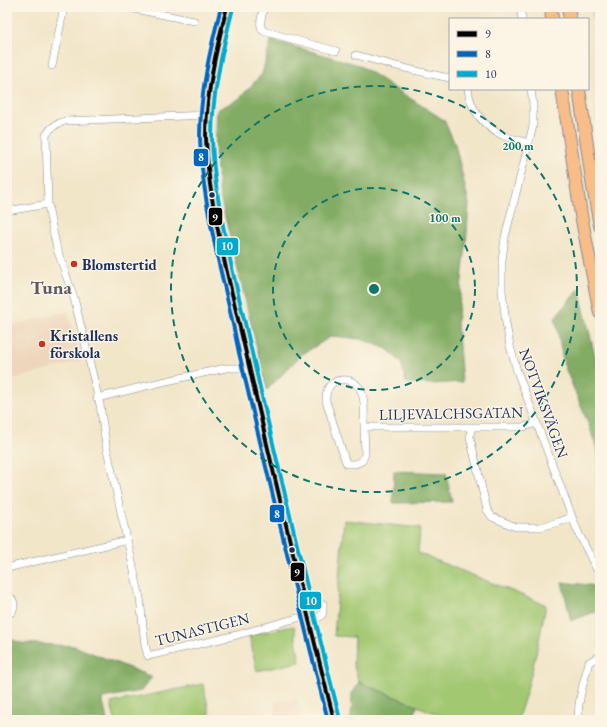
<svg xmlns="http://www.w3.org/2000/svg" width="607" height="727" font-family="'EB Garamond',serif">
<rect width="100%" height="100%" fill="#fcf5e5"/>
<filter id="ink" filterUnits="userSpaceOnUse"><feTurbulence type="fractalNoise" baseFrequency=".025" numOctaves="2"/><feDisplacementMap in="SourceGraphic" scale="8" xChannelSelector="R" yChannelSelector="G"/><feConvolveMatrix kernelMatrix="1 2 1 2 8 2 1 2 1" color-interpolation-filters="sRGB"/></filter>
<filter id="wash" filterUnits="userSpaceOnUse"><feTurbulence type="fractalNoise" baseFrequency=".012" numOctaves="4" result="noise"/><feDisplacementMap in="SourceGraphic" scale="16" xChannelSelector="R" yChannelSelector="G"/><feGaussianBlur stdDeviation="0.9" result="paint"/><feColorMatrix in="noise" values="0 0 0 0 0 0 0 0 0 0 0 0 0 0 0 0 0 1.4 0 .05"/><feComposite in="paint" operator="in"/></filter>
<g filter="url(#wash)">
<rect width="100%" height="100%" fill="#f2e6c9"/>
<!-- built -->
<path fill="#eed6bb" d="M68 311 81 361 7 381V327Z
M297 699 302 720H277L273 702Z"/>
<!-- industrial -->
<path fill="#ccc2b9" d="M591 7H600V69L592 15Z"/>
<!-- green -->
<path fill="#a3c872" stroke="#5f7c68" d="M344 520 420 528 418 553 546 605C538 644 531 683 517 720H453L417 706 359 682 353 664 354 637 334 636Z
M294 626 300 662 257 671 249 635Z
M203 684 211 720H115L111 703Z"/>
<!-- forest -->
<path fill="#82ac64" stroke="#4e6e61" d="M271 40 359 65 394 88 444 120 455 144 469 204 466 245 457 323 462 382 432 384 406 383 401 362 387 349 361 339 332 336 301 355 267 390 220 196 215 155 217 110 239 99 262 74Z
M579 289 600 377V460L590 428 564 365 555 317Z
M394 471 446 473 452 502 393 503Z
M562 582 597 586 600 591V612L591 613 571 621Z
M7 637 20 643 74 646 152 677 141 691 102 698 107 720H7Z
M359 682 417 706 413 720H351L352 692Z"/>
</g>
<g filter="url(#ink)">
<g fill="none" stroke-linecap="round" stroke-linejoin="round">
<defs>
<path id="street" d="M125 7 194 21
M264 7C262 15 258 25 263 31L336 51
M520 7 522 19
M356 55C387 64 418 72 450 78
M52 66 64 7
M468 89C470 109 484 127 502 135 510 139 520 140 529 143
M531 89 533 105V126L505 237 502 261V291L506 323 510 346 517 371 572 517 578 532 600 576
M207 115 65 121C56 124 51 127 46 135L48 204 50 217 57 249 74 298 100 405 106 445 140 598 145 645 148 656 237 635 308 615
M7 211 48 204
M97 398 162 382 226 368H249
M364 427C364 415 366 400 360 389 353 376 331 377 327 391 326 394 326 398 326 401L345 460 347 464H355L362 461 365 454 364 427H524L537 423
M471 427 470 437 487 510 492 517 516 527H540L559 522 572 517
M7 568C47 558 87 550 127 540
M7 597C15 598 15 605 12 612L7 615
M309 620C321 617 324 618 323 604
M579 720C576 705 585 678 589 662L600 656"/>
<path id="secondary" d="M227 7C219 39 211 70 208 102 203 148 210 197 220 241 256 401 294 561 334 720"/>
<path id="primary" d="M551 7 552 19
M568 7 570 19
M562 89 581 215 600 313
M579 89 593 187 600 226"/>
</defs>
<!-- street casing -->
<use href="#street" stroke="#868a94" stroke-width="8"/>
<!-- secondary casing -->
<use href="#secondary" stroke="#868a94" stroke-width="12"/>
<!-- primary casing -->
<use href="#primary" stroke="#868a94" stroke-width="14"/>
<!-- street -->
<use href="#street" stroke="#fff" stroke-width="7"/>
<!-- secondary -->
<use href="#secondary" stroke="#fce5d0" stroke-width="10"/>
<!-- primary -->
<use href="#primary" stroke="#f8bd89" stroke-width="12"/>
<defs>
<path id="bus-1" d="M227 7C216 50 206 93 206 137 207 180 216 222 225 264 232 293 239 323 246 353 274 476 303 598 334 720"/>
<path id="bus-2" d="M221 7C210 50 200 93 200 137 201 180 210 222 219 264 226 293 233 323 239 353 268 476 297 598 328 720"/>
<path id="bus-3" d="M233 8C222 51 212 94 212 138 213 181 222 222 231 264 238 294 245 323 252 353 280 475 309 597 340 719"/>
</defs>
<!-- bus-1 casing -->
<use href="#bus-1" stroke="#fcf5e5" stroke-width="7"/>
<!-- bus-2 casing -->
<use href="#bus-2" stroke="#fcf5e5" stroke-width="7"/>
<!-- bus-3 casing -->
<use href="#bus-3" stroke="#fcf5e5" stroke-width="7"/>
<!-- bus-1 -->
<use href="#bus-1" stroke="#000" stroke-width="4"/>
<!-- bus-2 -->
<use href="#bus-2" stroke="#0065bd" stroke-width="4"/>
<!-- bus-3 -->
<use href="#bus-3" stroke="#00a9ce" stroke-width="4"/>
</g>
</g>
<!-- distance rings -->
<g fill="none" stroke="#0f766e" stroke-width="2" stroke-dasharray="7 5">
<circle cx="374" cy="289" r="101"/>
<circle cx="374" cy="289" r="203"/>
</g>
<!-- markers -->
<g fill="#1b2f5e" stroke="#fcf5e5" stroke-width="1.5">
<circle cx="212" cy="195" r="3.5"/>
<circle cx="292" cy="550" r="3.5"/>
</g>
<g fill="#c8321e" stroke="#fcf5e5" stroke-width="1.5">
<circle cx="74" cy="264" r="4"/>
<circle cx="42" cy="344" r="4"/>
</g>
<g text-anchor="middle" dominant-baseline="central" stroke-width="3" stroke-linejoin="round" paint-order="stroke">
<!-- poi labels -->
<g font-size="15" font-weight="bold" fill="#1b2f5e" stroke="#fcf5e5" text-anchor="start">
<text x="82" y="264">Blomstertid</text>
<text x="50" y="335">Kristallens<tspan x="50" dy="17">förskola</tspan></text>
</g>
<!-- street labels -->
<g font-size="15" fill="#1b2f5e" stroke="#fcf5e5">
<text transform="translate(544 403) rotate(70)">NOTVIKSVÄGEN</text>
<text transform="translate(451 413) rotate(-1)">LILJEVALCHSGATAN</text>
<text transform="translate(202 629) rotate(-14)">TUNASTIGEN</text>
</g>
<!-- district labels -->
<g font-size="19" font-weight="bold" fill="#5b5a66" stroke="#fcf5e5">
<text x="51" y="287">Tuna</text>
</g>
</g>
<circle cx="374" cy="289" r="6" fill="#0f766e" stroke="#fcf5e5" stroke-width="2"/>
<g font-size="12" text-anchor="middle" font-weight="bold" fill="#0f766e" stroke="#fcf5e5" stroke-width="3" stroke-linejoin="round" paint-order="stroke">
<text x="518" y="150">200 m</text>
<text x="445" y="222">100 m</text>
</g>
<g stroke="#fcf5e5" stroke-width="1.5">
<rect x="193" y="148" width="16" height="19" rx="4" fill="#0065bd"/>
<rect x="208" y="207" width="15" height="19" rx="4" fill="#000"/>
<rect x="216" y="237" width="23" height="19" rx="4" fill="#00a9ce"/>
<rect x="269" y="504" width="16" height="19" rx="4" fill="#0065bd"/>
<rect x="290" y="562" width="15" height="20" rx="4" fill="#000"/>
<rect x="299" y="591" width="23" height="19" rx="4" fill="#00a9ce"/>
</g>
<g font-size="11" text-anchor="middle" font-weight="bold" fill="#fff">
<text x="201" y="161">8</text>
<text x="215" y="221">9</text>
<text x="227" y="250">10</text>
<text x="277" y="518">8</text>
<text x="297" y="576">9</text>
<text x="311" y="605">10</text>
</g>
<!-- margin -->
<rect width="607" height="727" fill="none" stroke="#fcf5e5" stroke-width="24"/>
<!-- legend -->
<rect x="449" y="18" width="140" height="72" fill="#fcf5e5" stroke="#a2a6af"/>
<rect x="457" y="31" width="20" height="6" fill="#000000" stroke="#a2a6af"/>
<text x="485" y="38" font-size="12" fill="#1b2f5e">9</text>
<rect x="457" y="51" width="20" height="6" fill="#0065bd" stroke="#a2a6af"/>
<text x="485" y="58" font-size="12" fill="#1b2f5e">8</text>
<rect x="457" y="71" width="20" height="6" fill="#00a9ce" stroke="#a2a6af"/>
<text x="485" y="78" font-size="12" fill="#1b2f5e">10</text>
</svg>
